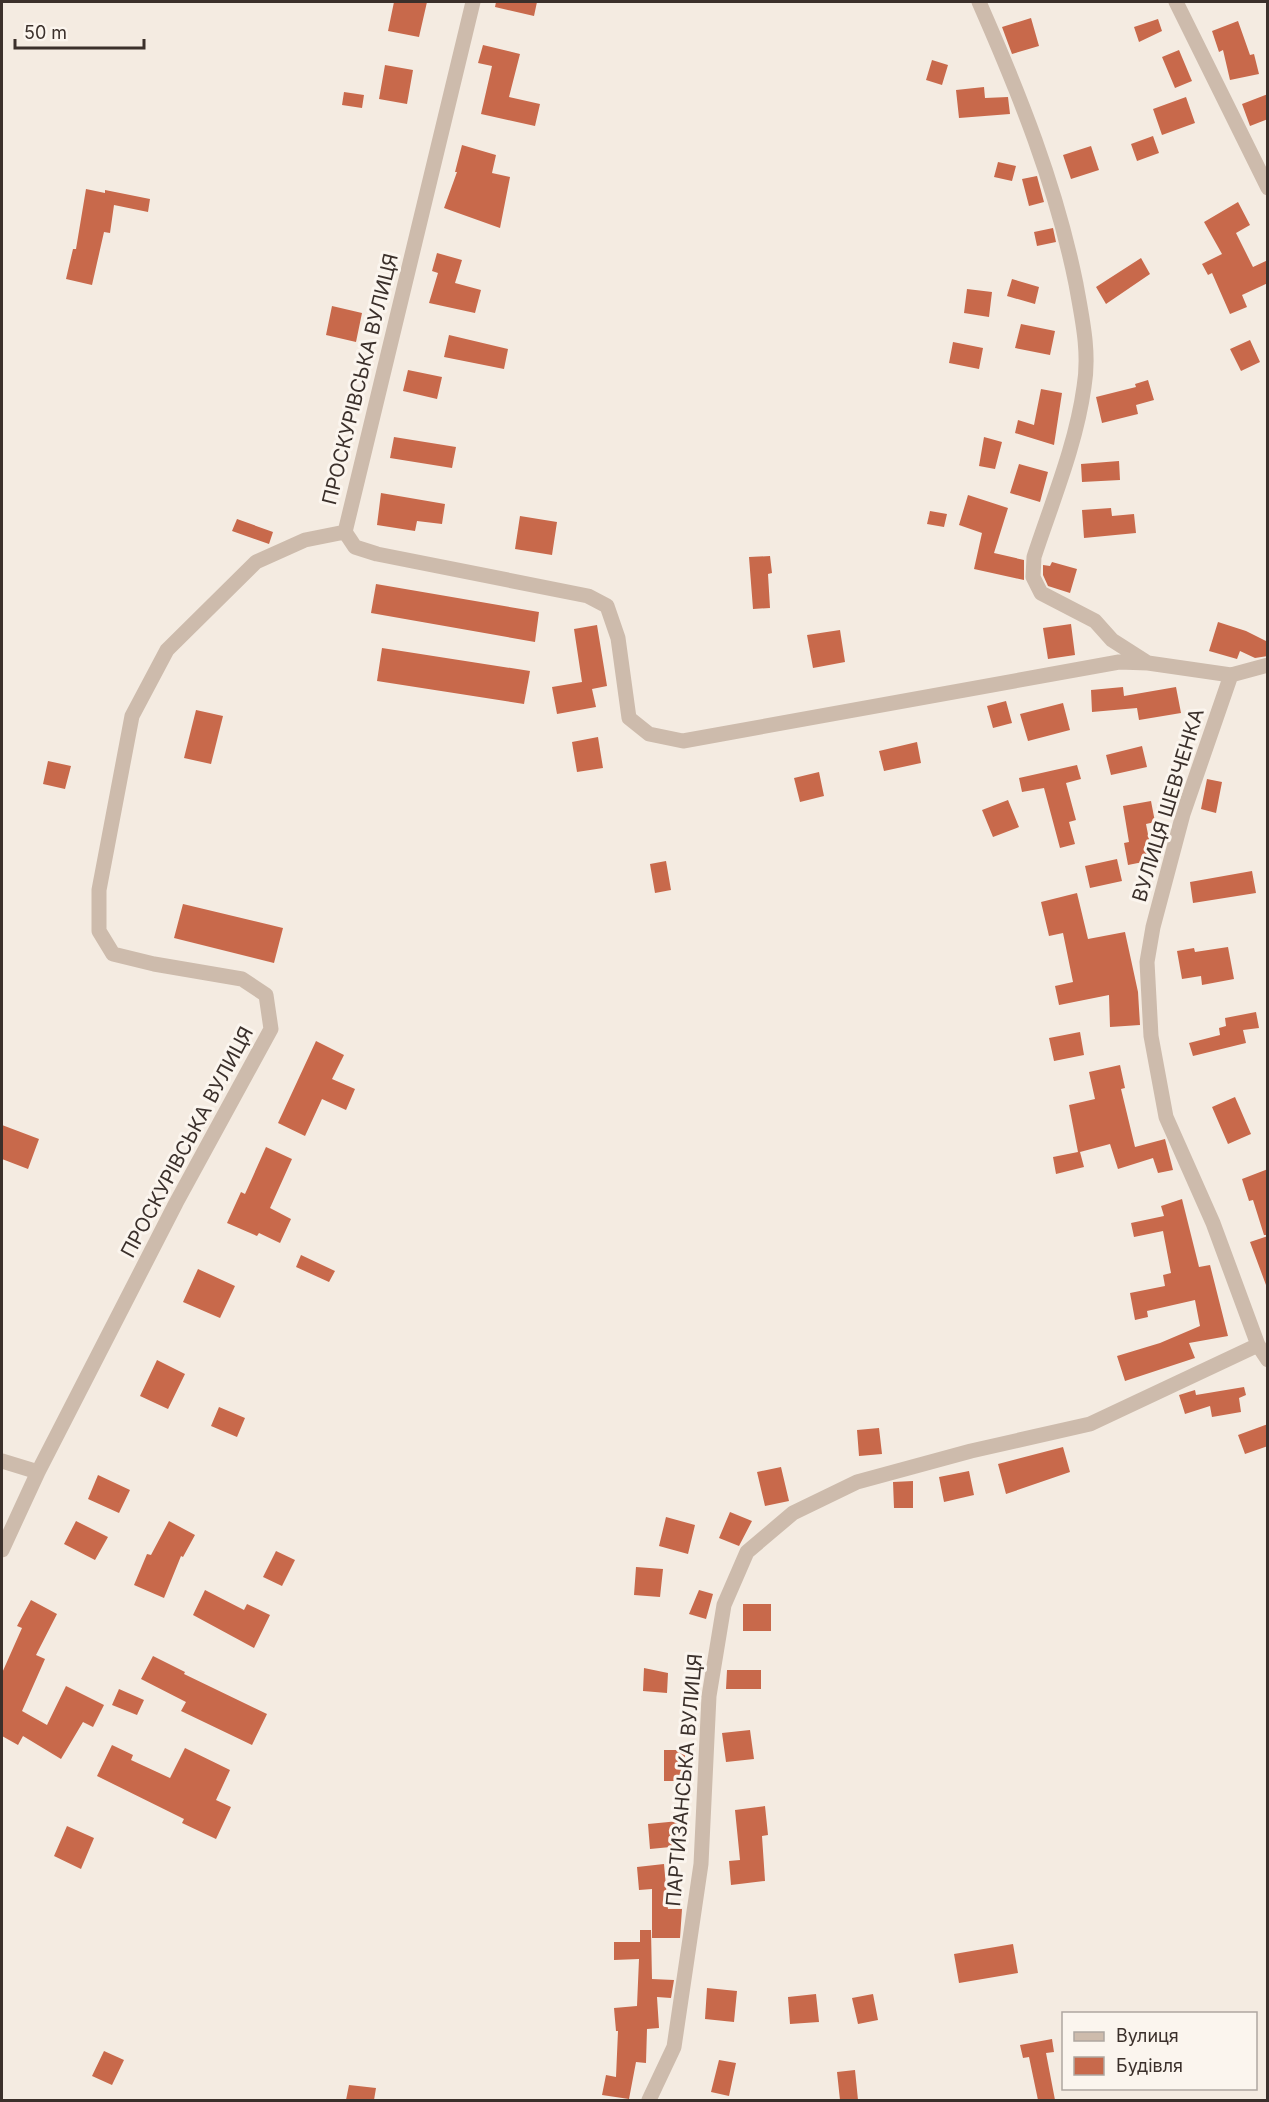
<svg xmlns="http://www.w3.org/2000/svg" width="1269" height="2102" font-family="Inter,sans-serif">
<rect width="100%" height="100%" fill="#f4ebe1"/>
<!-- building -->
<path fill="#c8694b" d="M394 2H427L419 37 388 31Z
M496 2H537L534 16 495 7Z
M1031 18 1039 46 1012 54 1002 27Z
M1158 19 1162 31 1139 42 1134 27Z
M1238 21 1250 55 1254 54 1259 74 1230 80 1223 50 1219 52 1212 31Z
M483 45 520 54 509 97 540 104 535 126 481 114 492 66 478 63Z
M1179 50 1192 81 1175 88 1162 57Z
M932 60 948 65 942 85 926 80Z
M385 65 413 70 407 104 379 99Z
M984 87 985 98 1008 97 1010 114 959 118 956 90Z
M344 92 364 95 362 108 342 105Z
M1268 94V119L1250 126 1242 104Z
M1186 97 1195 123 1162 135 1153 109Z
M1153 136 1159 153 1137 161 1131 144Z
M462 145 496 155 492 173 510 177 500 228 444 208 457 172H455Z
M1091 146 1099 170 1071 179 1063 155Z
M998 162 1016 166 1012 181 994 177Z
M1037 176 1044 202 1029 206 1022 179Z
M86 189 105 193V190L150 199 148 212 114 205 110 233 104 232 92 285 66 279 73 249H76Z
M1238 202 1250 225 1236 233 1253 267 1268 260V283L1242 295 1247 307 1230 314 1212 273 1208 275 1202 264 1222 254 1204 222Z
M1053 228 1056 242 1037 246 1034 232Z
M437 253 462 260 455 283 481 290 475 313 429 303 438 273 432 271Z
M1141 258 1150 274 1106 304 1096 287Z
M1012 279 1039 287 1035 304 1007 296Z
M967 289 992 292 989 317 964 313Z
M332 306 362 313 356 342 326 335Z
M1021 324 1055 331 1050 355 1015 348Z
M449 335 508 349 504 369 444 357Z
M1250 340 1260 362 1241 371 1230 349Z
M953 342 983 348 979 369 949 363Z
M408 370 442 377 437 399 403 391Z
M1148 380 1154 400 1136 405 1138 414 1102 423 1096 397 1136 387 1135 384Z
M1041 389 1062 393 1054 445 1015 433 1018 420 1034 425Z
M394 437 456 447 452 468 390 458Z
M984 437 1002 442 995 469 979 466Z
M1119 461 1120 480 1082 482 1081 464Z
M1019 464 1048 472 1040 502 1010 493Z
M381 493 445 504 442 524 417 521 415 531 377 525Z
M968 495 1008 508 994 553 1024 560V580L974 569 982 533 959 525Z
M1111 508 1112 516 1134 514 1136 533 1084 538 1082 510Z
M930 511 947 514 944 527 927 524Z
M520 516 557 522 552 555 515 549Z
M237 519 273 532 269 544 232 531Z
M770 556 772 573 768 574 770 608 753 609 749 557Z
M1052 562 1077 569 1070 593 1048 586 1043 575V565L1050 566Z
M376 584 539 612 535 642 371 613Z
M1218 622 1246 631 1268 642V656L1255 658 1240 651 1237 659 1209 651Z
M1071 624 1075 655 1048 659 1043 628Z
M597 625 607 686 592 689 596 707 557 714 552 687 582 682 574 629Z
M840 630 845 662 813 668 807 635Z
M382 648 530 671 524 704 377 681Z
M1123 687 1124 696 1176 687 1181 713 1139 720 1137 708 1092 712 1091 690Z
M1006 701 1012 723 993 728 987 706Z
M1063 703 1070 730 1028 741 1020 714Z
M196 710 223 716 211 764 184 758Z
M598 737 603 768 577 772 572 742Z
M917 742 921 763 884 771 879 751Z
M1142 746 1147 767 1111 775 1106 755Z
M48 761 71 766 65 789 43 784Z
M1077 765 1081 779 1066 783 1076 820 1069 822 1075 844 1060 848 1044 788 1022 792 1019 778Z
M819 772 824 796 800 802 794 778Z
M1207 779 1222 782 1216 813 1201 809Z
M1008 800 1019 827 993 837 982 810Z
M1151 801 1155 822 1146 824 1153 860 1128 865 1124 843 1129 842 1123 806Z
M1117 859 1122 881 1090 888 1085 866Z
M666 861 671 890 655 893 650 864Z
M1252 871 1256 893 1193 903 1190 882Z
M1077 893 1088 939 1125 932 1138 992 1140 1025 1110 1027 1109 995 1059 1005 1055 986 1073 982 1063 933 1049 936 1041 902Z
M183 904 283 928 274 963 174 938Z
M1228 947 1234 979 1202 985 1201 976 1182 979 1177 951 1194 948 1195 952Z
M1256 1012 1259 1028 1243 1030 1246 1043 1193 1056 1189 1043 1220 1035 1219 1028 1226 1026 1225 1018Z
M1080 1032 1084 1055 1054 1061 1049 1038Z
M316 1041 344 1055 332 1079 355 1089 346 1110 322 1099 305 1136 278 1123Z
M1120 1065 1125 1088 1121 1089 1135 1147 1165 1139 1173 1170 1158 1173 1153 1158 1118 1169 1110 1144 1080 1152 1084 1167 1056 1174 1053 1157 1078 1152 1069 1105 1095 1099 1089 1072Z
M1235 1097 1251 1134 1228 1144 1212 1107Z
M2 1125 39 1139 28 1169 2 1159Z
M266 1147 292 1159 270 1208 291 1219 280 1243 259 1233 257 1236 227 1223 241 1192 245 1194Z
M1268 1169V1235H1264L1253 1200 1249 1201 1242 1179Z
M1182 1199 1199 1267 1210 1265 1228 1336 1189 1343 1195 1358 1125 1381 1117 1356 1160 1343 1200 1326 1195 1300 1147 1311 1148 1317 1135 1320 1130 1293 1165 1286 1163 1275 1171 1273 1163 1231 1134 1237 1131 1223 1164 1216 1161 1206Z
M1268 1236V1285H1266L1250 1242Z
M301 1255 335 1271 329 1282 296 1267Z
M198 1269 235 1286 220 1318 183 1302Z
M157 1360 185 1374 168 1409 140 1396Z
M1244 1387 1246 1395 1239 1398 1241 1412 1212 1417 1210 1406 1185 1414 1179 1395 1195 1390 1196 1395Z
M219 1407 245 1418 237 1437 211 1426Z
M1268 1424V1446L1245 1454 1238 1435Z
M879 1428 882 1454 859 1456 857 1430Z
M1063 1447 1070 1472 1006 1494 998 1464Z
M781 1467 789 1501 765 1506 757 1472Z
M969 1471 974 1495 944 1502 939 1477Z
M98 1475 130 1490 119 1513 88 1499Z
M913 1481V1508H894L893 1482Z
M730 1512 752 1521 739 1546 719 1538Z
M666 1517 695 1525 688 1554 659 1546Z
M76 1521 108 1537 95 1560 64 1544Z
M169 1521 195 1535 183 1557 181 1556 164 1598 134 1585 147 1554 151 1555Z
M276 1551 295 1560 282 1586 263 1577Z
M636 1567 663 1569 660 1597 634 1595Z
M205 1590 244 1610 247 1604 270 1615 254 1648 193 1615Z
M699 1590 713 1594 706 1619 689 1614Z
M31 1600 57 1614 36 1655 45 1659 22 1711 47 1725 66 1686 104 1705 93 1727 83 1722 61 1759 23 1736 18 1745 2 1736V1673L22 1628 17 1626Z
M743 1604H771V1631H743Z
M153 1656 185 1672 184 1674 267 1714 252 1745 181 1711 186 1702 141 1679Z
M644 1668 668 1673 667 1693 643 1691Z
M727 1670H761V1689H726Z
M119 1689 144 1700 137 1715 112 1705Z
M750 1730 754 1759 726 1762 722 1733Z
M112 1745 133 1755 131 1760 170 1778 185 1748 230 1770 216 1800 231 1807 216 1839 182 1823 184 1819 97 1776Z
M664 1750H685V1781H664Z
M765 1806 768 1835 762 1836 765 1881 731 1885 729 1861 740 1860 735 1810Z
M679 1821 681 1846 650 1849 648 1824Z
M67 1826 94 1838 81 1869 54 1856Z
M664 1864 668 1909H682L680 1938H652V1889L639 1890 637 1867Z
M640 1930H651L652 1979 674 1980 671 1998 657 1997 659 2028 647 2029 646 2063 636 2062 629 2099 602 2095 606 2075 616 2077 618 2031H616L614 2008 637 2006 639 1959 614 1960V1942H640Z
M1013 1944 1018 1973 959 1983 954 1954Z
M707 1988 737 1991 734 2022 705 2019Z
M816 1994 819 2022 790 2024 788 1997Z
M873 1994 878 2020 858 2024 852 1998Z
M1052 2039 1054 2052 1046 2053 1055 2100H1038L1029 2057 1023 2058 1020 2045Z
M104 2051 124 2060 112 2085 92 2076Z
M719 2060 736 2063 729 2096 711 2092Z
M855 2070 858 2100H840L837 2072Z
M349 2085 376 2088 374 2100H346Z"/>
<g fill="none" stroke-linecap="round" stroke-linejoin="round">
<!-- street -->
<path stroke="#cdbbac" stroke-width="15" d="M979 2C1019 93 1056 185 1076 284 1082 318 1090 352 1084 387 1076 445 1052 502 1034 557L1033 577 1041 593 1095 621 1112 640 1148 663
M1176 2 1268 188
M345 532 355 547 377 554 588 596 607 606 618 638 629 718 649 734 683 741 1119 662 1148 663 1231 675
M1268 665 1231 675 1183 814 1153 927 1147 962 1151 1036 1166 1117 1213 1223 1258 1345 1268 1360
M2 1461 38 1472
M2 1550 38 1472 176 1203 271 1029 266 995 242 979 154 964 113 954 99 931V890L132 716 167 650 256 562 305 540 345 532 473 2
M649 2100 674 2047 701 1864 709 1696 724 1605 747 1552 793 1513 857 1482 971 1451 1090 1424 1258 1345"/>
</g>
<g text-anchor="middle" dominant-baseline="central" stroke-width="6" stroke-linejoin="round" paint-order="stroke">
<!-- street labels -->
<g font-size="20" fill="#3b302b" stroke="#fbf5ee">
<text transform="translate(360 379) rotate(-76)">ПРОСКУРІВСЬКА ВУЛИЦЯ</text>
<text transform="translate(1168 805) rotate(-73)">ВУЛИЦЯ ШЕВЧЕНКА</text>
<text transform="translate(187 1142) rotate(-62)">ПРОСКУРІВСЬКА ВУЛИЦЯ</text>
<text transform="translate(684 1780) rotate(-85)">ПАРТИЗАНСЬКА ВУЛИЦЯ</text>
</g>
</g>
<!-- border -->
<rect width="1269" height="2102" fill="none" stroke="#3b302b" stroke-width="6"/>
<!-- legend -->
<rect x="1062" y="2012" width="195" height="78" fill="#fbf5ee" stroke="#aea6a0" stroke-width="1.5"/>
<rect x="1074" y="2032" width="30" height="9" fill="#cdbbac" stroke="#aea6a0" stroke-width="1.5"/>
<text x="1116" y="2042" font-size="18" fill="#3b302b">Вулиця</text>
<rect x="1074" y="2057" width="30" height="18" fill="#c8694b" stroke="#aea6a0" stroke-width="1.5"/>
<text x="1116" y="2072" font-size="18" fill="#3b302b">Будівля</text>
<!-- scale -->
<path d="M15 39v9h129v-9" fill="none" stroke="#3b302b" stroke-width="3"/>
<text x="24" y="39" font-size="18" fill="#3b302b" stroke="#fbf5ee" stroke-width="4.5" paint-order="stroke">50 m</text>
</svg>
